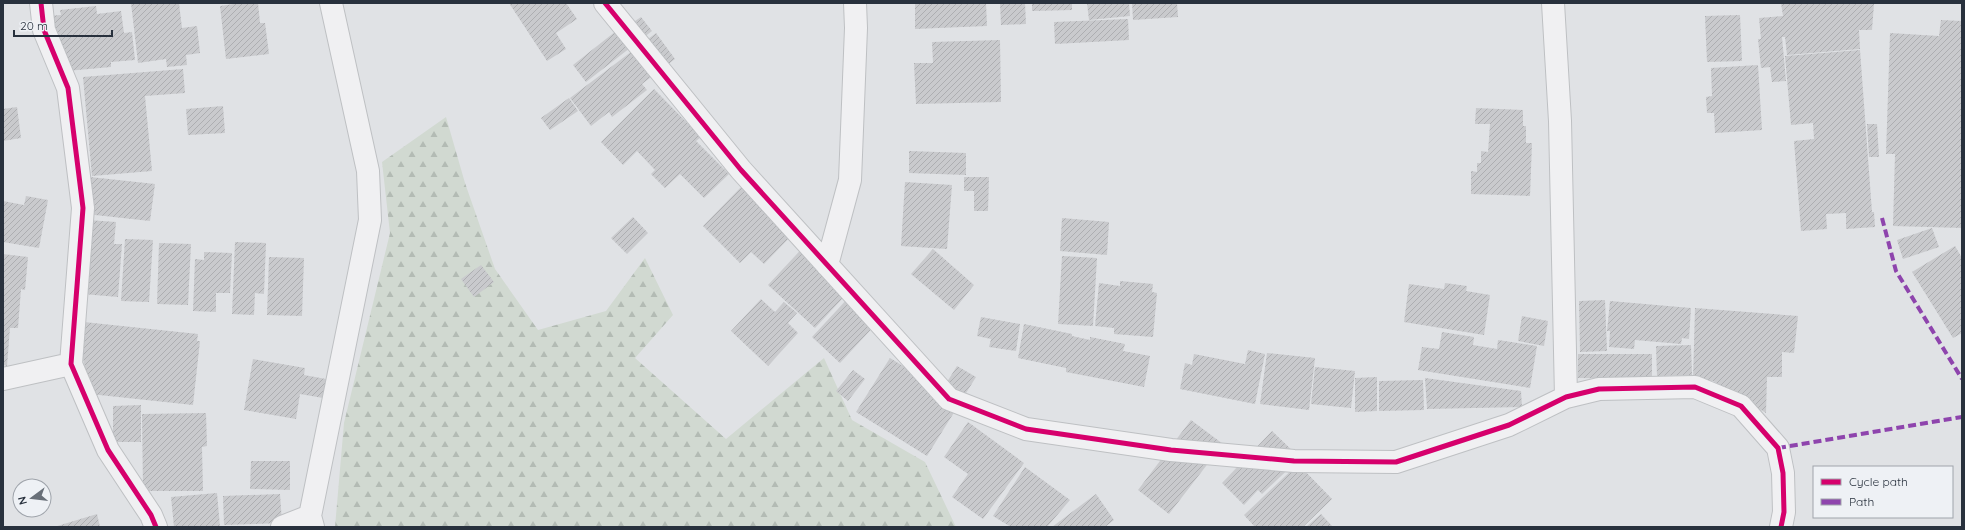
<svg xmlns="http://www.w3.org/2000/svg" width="1965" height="530" font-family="Quicksand,sans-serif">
<defs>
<pattern id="forest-firs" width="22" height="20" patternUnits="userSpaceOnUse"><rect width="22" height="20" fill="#d1d9d1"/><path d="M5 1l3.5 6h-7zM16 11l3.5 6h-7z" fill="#b3bbb4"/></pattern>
<pattern id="building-hatch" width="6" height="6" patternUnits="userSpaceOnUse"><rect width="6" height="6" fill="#c9cacd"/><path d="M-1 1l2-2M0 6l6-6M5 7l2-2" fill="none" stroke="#adaeb1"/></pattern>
</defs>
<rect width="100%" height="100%" fill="#e0e2e5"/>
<!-- forest -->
<path fill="url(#forest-firs)" d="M446 117 465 183 495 269 538 330 606 311 645 258 673 315 635 358 726 439 824 358 852 420 925 462 956 527H335L344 423 390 233 382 162Z"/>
<!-- building -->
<path fill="url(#building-hatch)" d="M131 3H179L182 28 197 26 200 53 186 55 187 65 167 67 166 59 138 63Z
M240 3H258L260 23H265L269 54 226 59 220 6Z
M509 3H566L577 19 556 33 566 49 547 61Z
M915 3H986L987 26 915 29Z
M1000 3H1025L1026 24 1001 25Z
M1032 3H1072V10L1032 11Z
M1087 3H1129L1130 16 1089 20Z
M1132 3H1177L1178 17 1133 20Z
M1781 3 1874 4 1872 30H1859L1860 49 1787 55 1785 37H1782L1786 81 1772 82 1770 67 1761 68 1758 39H1761L1759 18 1783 16Z
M96 6 97 14 121 11 124 33 132 32 135 60 111 62V67L67 71 47 16 61 15 60 10Z
M1740 15 1742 61 1707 62 1705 16Z
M641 17 652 31 586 82 573 65 630 20 632 23Z
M1128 19 1129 40 1055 44 1054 22Z
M1941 20 1962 21V228L1893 226 1895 154H1886L1890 33 1939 36Z
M656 33 675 59 642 84 647 90 612 117 609 112 591 126 570 98Z
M1000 40 1001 102 916 104 914 63H933L932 42Z
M1860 50 1872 212H1874L1875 227 1846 229V213L1826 214 1827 229 1801 231 1794 141 1814 139 1813 123 1791 125 1785 56Z
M1758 65 1762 130 1715 133 1714 113H1707L1706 97 1712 96 1711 68Z
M183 69 185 93 145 96 152 171 92 176 83 77Z
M654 89 701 137 696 141 729 174 704 198 680 174 665 188 651 174 655 170 637 151 623 165 601 142Z
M569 98 578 111 550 130 541 118Z
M223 106 225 133 188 135 186 109Z
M17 107 21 138 3 141V109Z
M1476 108 1523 110V126H1526V143H1532L1530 196 1471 194V171L1477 172V163H1481V151L1488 152 1490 124H1475Z
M1867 124H1877L1879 157H1869Z
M909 151 966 153V175L909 173Z
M90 177 155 184 150 221 86 214Z
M964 177H989L988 211H974V191H964Z
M905 182 952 185 947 249 901 246Z
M745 183 796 231 764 264 751 252 740 263 703 226Z
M26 196 48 200 39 248 3 242V201L24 205Z
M633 217 648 233 627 254 611 238Z
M1062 218 1109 222 1107 255 1060 251Z
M88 220 116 222 114 244H122L118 297 83 294Z
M1932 228 1939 247 1903 259 1897 240Z
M125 239 153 240 149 302 121 301Z
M809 241 856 284 815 328 768 285Z
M235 242 266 243 264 294 255 293 254 315 232 314Z
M159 243 191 244 188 305 157 304Z
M1955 246 1962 258V333L1953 338 1912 272Z
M933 249 974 285 954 310 911 274Z
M204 252 232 253 230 293H216V312L193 311 195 259 204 260Z
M3 254 28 257 25 290 21 289 18 328H10L7 366 3 365Z
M1062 256 1097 258 1093 326 1058 324Z
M269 257 304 258 302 316 267 315Z
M481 265 494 282 474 297 461 279Z
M1120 281 1153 284 1152 292 1157 293 1153 337 1114 334V328L1095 326 1099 283 1120 286Z
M1445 283 1467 286 1466 291 1490 295 1484 335 1404 322 1409 284 1444 289Z
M850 296 878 322 840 363 812 337Z
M761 299 775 312 784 302 797 313 788 323 798 333 768 366 731 331Z
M1605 300 1607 351 1580 352 1579 301Z
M1610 301 1691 308 1689 339 1682 338 1681 344 1635 340 1634 349 1609 347 1610 331H1607Z
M1695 308 1798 316 1794 353 1782 352V377H1767L1766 413 1713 381 1693 380Z
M1522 316 1548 321 1544 346 1518 341Z
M981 317 1020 324 1016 351 989 347 991 339 977 336Z
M84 322 198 334 197 341H200L193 405 90 394 82 353Z
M1024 324 1072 334V336L1090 340V337L1125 344 1123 351 1150 356 1144 387 1066 372V368L1018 358Z
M1442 332 1474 337 1473 345 1497 349 1498 340 1537 346 1530 388 1418 370 1422 347 1439 349Z
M1691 345 1692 375 1657 376 1656 346Z
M1248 350 1265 354 1255 404 1180 389 1185 363 1192 365 1194 354 1245 364Z
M1267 353 1315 358 1309 410 1260 404Z
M1578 354H1652V379L1578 378Z
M890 358 942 390 957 366 976 377 927 456 856 412Z
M253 359 305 368 304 375 326 379 323 398 300 394 296 419 244 410Z
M1315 367 1355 371 1351 408 1311 404Z
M853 370 865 379 848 401 836 391Z
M1377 377V411L1355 412V378Z
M1425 378 1521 391 1522 407 1427 409Z
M1423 380 1424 410 1379 411V381Z
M141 405V442H113V406Z
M206 413 207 446 202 447 203 491H143L142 414Z
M1191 420 1223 444 1169 514 1138 490Z
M968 422 1024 463 983 519 952 497 968 474 944 457Z
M1272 431 1300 458 1262 494 1258 490 1244 505 1222 483Z
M251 461H290V490L250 489Z
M1298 464 1332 499 1303 527H1255L1244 515Z
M1025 467 1070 500 1047 527H1011L993 516Z
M217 493 220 527H174L171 497Z
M280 494 282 523 224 525 223 496Z
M1096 494 1114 520 1105 527H1052Z
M97 514 100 527H54Z
M1321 514 1333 527H1306Z"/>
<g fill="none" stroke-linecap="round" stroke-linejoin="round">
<defs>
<path id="street" d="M41 3 44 30 68 88 83 208 71 364 108 450 151 515 156 527
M605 3 741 170 949 399 1026 429 1171 450 1294 461 1396 462 1509 425 1566 397 1599 389 1695 387 1741 406 1778 448 1783 473 1784 512 1781 527
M1553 3 1560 121 1566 397
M827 265 850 180 856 28 855 3
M3 379 71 364
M282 527 310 516
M313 527 310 516 370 220 368 171 331 3"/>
</defs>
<!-- street casing -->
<use href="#street" stroke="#bec0c3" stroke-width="24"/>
<!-- street -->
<use href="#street" stroke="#f0f0f2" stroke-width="22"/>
<!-- quiet -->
<path stroke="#8e44ad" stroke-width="4" stroke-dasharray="8 4" stroke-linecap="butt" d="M1882 218 1896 271 1962 379
M1778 448 1962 417"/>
<defs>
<path id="cycleway" d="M41 3 44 30 68 88 83 208 71 364 108 450 151 515 156 527
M605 3 741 170 949 399 1026 429 1171 450 1294 461 1396 462 1509 425 1566 397 1599 389 1695 387 1741 406 1778 448 1783 473 1784 512 1781 527"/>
</defs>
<!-- cycleway casing -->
<use href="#cycleway" stroke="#eef1f5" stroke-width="8"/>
<!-- cycleway -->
<use href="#cycleway" stroke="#d6006c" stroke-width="5"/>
</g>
<!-- border -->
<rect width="1965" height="530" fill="none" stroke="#28313d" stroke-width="8"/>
<!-- legend -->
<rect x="1813" y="466" width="140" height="52" fill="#eef1f5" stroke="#9fa4ab"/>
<rect x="1821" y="479" width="20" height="6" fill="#d6006c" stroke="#9fa4ab"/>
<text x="1849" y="486" font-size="12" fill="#28313d">Cycle path</text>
<rect x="1821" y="499" width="20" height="6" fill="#8e44ad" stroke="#9fa4ab"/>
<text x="1849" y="506" font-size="12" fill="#28313d">Path</text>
<!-- north arrow -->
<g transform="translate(32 498) rotate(255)"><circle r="19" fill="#eef1f5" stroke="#9fa4ab"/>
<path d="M0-3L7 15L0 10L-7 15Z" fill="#686f78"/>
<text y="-6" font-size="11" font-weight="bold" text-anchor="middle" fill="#28313d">N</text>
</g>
<!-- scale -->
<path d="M14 30v6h98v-6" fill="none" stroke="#28313d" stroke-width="2"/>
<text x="20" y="30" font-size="12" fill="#28313d" stroke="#eef1f5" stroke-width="3" paint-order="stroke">20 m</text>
</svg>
